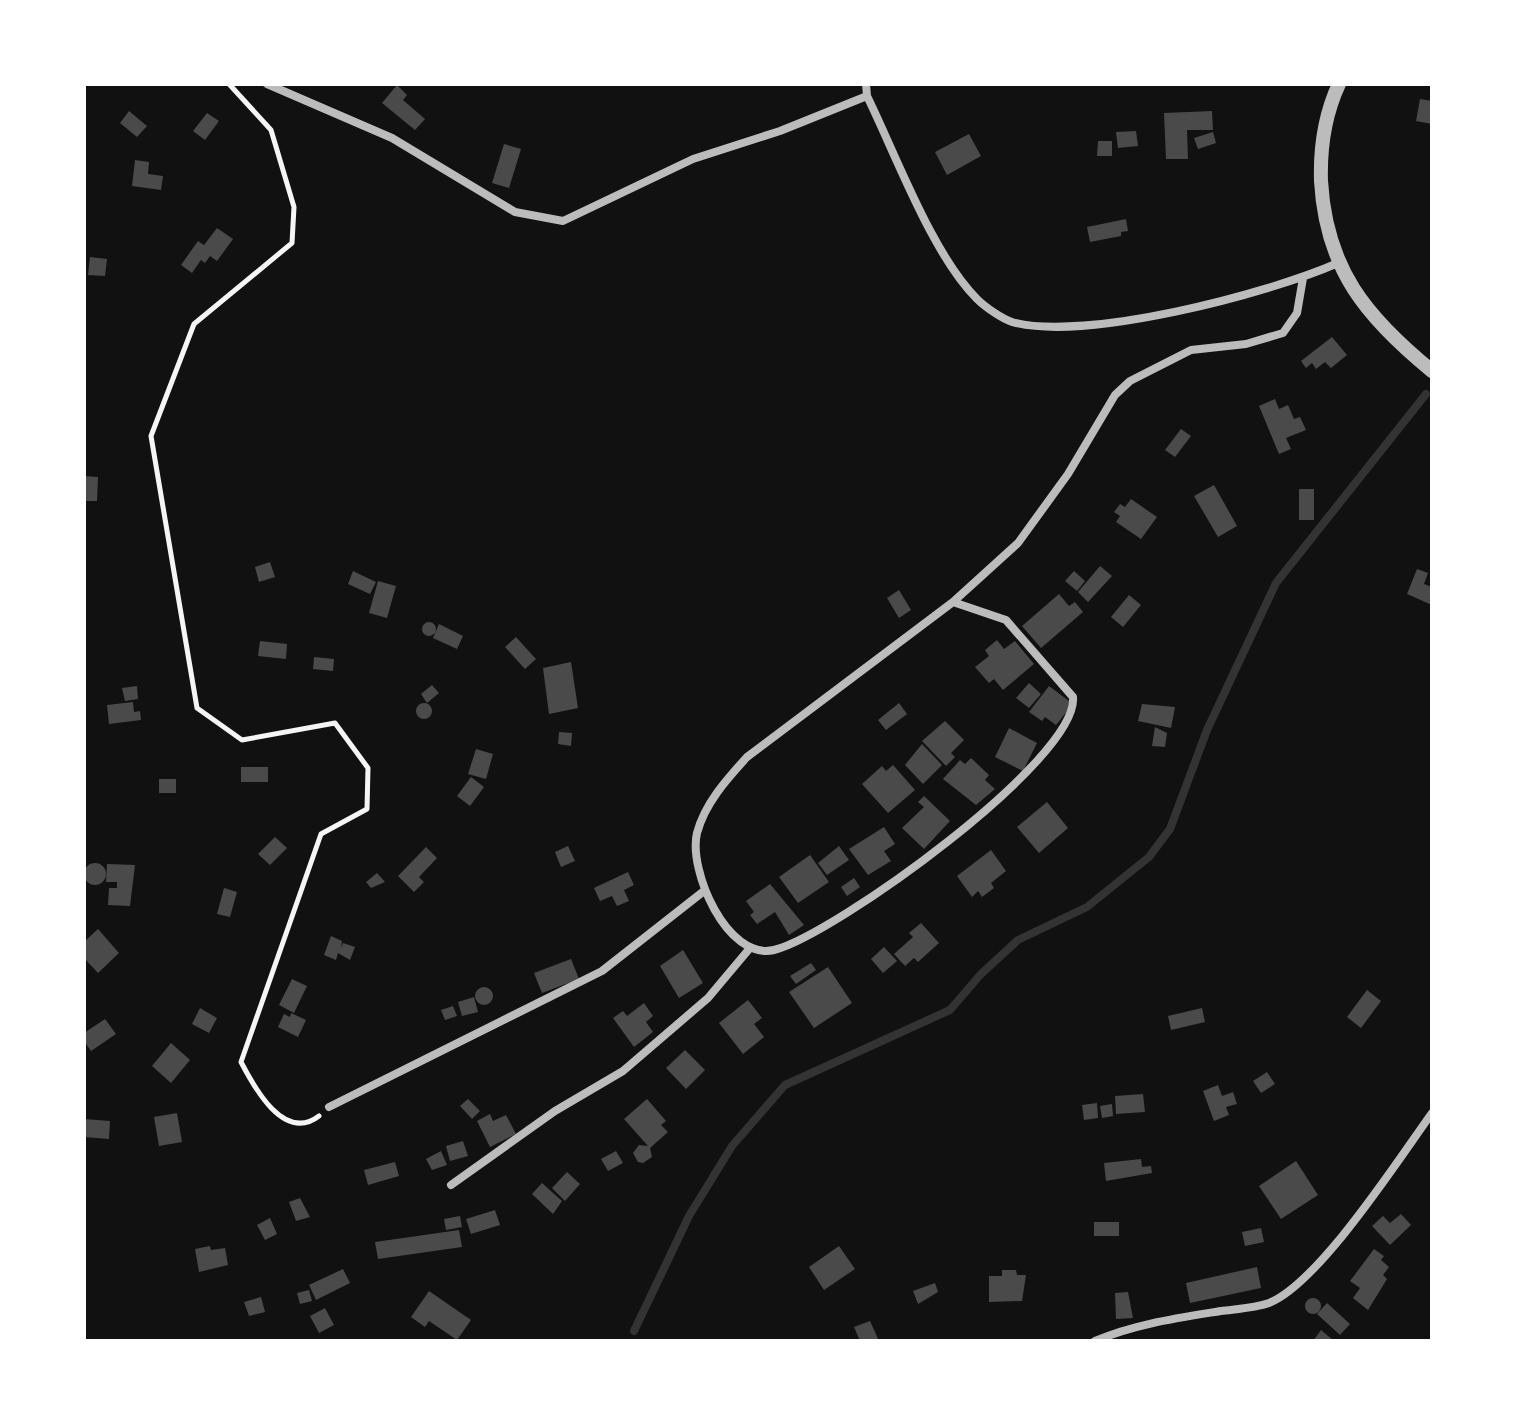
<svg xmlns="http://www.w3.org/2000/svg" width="1516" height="1425" font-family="Cabin,sans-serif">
<rect width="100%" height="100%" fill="#111"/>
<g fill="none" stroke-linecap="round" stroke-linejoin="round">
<!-- stream -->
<path stroke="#333" stroke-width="8" d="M634 1331 689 1216 732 1146 785 1085 950 1010 981 974 1018 940 1087 907 1149 857 1170 829 1207 730 1276 583 1426 394"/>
</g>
<!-- building -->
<path fill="#4a4a4a" d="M397 85 407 95 403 100 425 119 415 130 382 103Z
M1420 99 1432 101V124L1416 121Z
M129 111 147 126 137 137 120 123Z
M1212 111 1213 130H1187L1188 159H1166L1164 113Z
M207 113 219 121 205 140 193 131Z
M1136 131 1138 146 1118 148 1116 132Z
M1213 132 1216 143 1198 149 1194 138Z
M969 134 981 156 947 175 935 152Z
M1098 141H1112V156H1097Z
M504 144 521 149 509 188 492 183Z
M135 160 149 162 148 174 163 176 161 190 132 186Z
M1126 219 1128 231 1121 232V236L1090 242 1087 227Z
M217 228 233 239 217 261 210 256 205 263 201 260 192 273 181 265 198 241 204 245Z
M90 257 107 259 105 276 88 275Z
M1332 337 1347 355 1331 368 1325 362 1316 369 1312 363 1306 368 1301 361Z
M1275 399 1279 409 1288 405 1294 419 1300 417 1306 430 1286 438 1291 449 1279 454 1259 406Z
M1181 429 1191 436 1175 457 1165 450Z
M84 476 98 477 97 501H84Z
M1214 485 1237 526 1218 537 1194 496Z
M1299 489H1314V520H1299Z
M1131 499 1157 517 1141 539 1116 522 1120 516 1114 512 1120 504 1125 507Z
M270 562 275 577 259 582 255 567Z
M1100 566 1112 576 1088 602 1078 592Z
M1417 569 1428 573 1424 584 1432 587V605L1407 594Z
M353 571 376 582 370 594 348 584Z
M1074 571 1085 581 1077 591 1065 581Z
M378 581 396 586 387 618 369 613Z
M899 590 911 610 899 618 887 598Z
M1059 594 1069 606 1075 602 1083 612 1041 648 1022 626Z
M1129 595 1141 605 1123 627 1111 617Z
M422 629a7 7 0 1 1 14 0a7 7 0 1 1-14 0Z
M439 624 463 636 457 649 433 638Z
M516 637 536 659 525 669 505 647Z
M997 640 1004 649 1015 641 1034 664 1003 690 994 679 989 683 975 667 989 656 985 650Z
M260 641 287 644 286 659 258 656Z
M314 657 334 659 333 671 313 669Z
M571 662 578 708 549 714 543 668Z
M1029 683 1041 694 1029 708 1016 698Z
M432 685 439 693 427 703 421 694Z
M137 686 138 699 125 701 122 688Z
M1049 686 1073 704 1056 725 1045 717 1042 721 1029 712Z
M133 702 134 712 140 711 141 720 109 724 107 705Z
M416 711a8 8 0 1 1 16 0a8 8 0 1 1-16 0Z
M899 703 907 714 886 730 878 720Z
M1142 704 1175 707 1171 728 1138 721Z
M945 721 964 740 951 753 955 757 946 766 922 741Z
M1155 727 1167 733 1165 747 1152 746Z
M1009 728 1037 743 1023 771 995 757Z
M559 732 572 733 571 746 558 744Z
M922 744 942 765 923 784 905 765Z
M476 749 493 754 486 779 468 774Z
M971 758 989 775 985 780 995 789 976 805 943 779 960 760 965 764Z
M893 765 915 790 888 813 862 784 882 766 886 771Z
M241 767H268V782H241Z
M471 777 484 787 470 806 457 796Z
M159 779H176V793H159Z
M924 796 950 821 924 849 902 828 924 807 918 802Z
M1047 802 1068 828 1039 853 1017 827Z
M884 827 895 844 884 851 891 861 868 875 849 849Z
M275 837 287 848 270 865 258 854Z
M568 846 575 861 561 867 555 852Z
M839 846 849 860 827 875 818 863Z
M426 847 437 858 419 877 424 882 414 892 398 876Z
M991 850 1006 871 991 883 994 888 982 897 978 891 972 897 957 876Z
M810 855 829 882 798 903 779 877Z
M84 874a11 11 0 1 1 22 0a11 11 0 1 1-22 0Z
M107 864 135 865 130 906 108 905 109 888H117V882H106Z
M628 872 634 885 624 890 629 901 617 906 612 896 600 901 594 888Z
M377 873 385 882 371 888 366 882Z
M854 878 860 887 847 896 841 887Z
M770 884 804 925 789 935 775 912 757 924 750 915 754 912 746 901Z
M224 888 237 892 230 917 217 914Z
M921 923 939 943 918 962 914 958 905 966 894 954 913 937 909 933Z
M98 929 119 953 98 973 84 958V942Z
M331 936 342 941 341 948 343 943 355 947 350 960 338 953 336 960 324 955Z
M884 947 897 961 883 973 871 959Z
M683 950 703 983 679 998 660 966Z
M571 959 579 979 542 993 534 973Z
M811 963 816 970 796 984 790 976Z
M828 967 852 1003 814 1028 789 992Z
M292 979 307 986 294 1013 279 1005Z
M475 996a9 9 0 1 1 18 0a9 9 0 1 1-18 0Z
M1367 990 1381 1001 1361 1028 1347 1017Z
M474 997 478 1012 462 1016 458 1002Z
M748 1000 762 1018 754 1024 764 1037 743 1054 719 1023Z
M644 1003 653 1016 646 1022 653 1032 634 1047 613 1018 623 1011 627 1016Z
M453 1006 457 1016 445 1020 441 1010Z
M200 1008 217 1018 209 1033 192 1024Z
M1202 1008 1205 1022 1171 1030 1168 1016Z
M291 1013 306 1020 298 1037 278 1027 284 1014 290 1017Z
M105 1019 116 1034 91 1051 84 1041V1033Z
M171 1043 190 1060 171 1083 152 1066Z
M685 1050 705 1070 686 1089 666 1068Z
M1267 1072 1275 1084 1261 1093 1253 1081Z
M1218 1085 1222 1096 1233 1092 1237 1104 1226 1107 1229 1115 1214 1121 1203 1091Z
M1143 1094 1145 1112 1116 1114 1115 1096Z
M468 1099 480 1111 472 1119 460 1106Z
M647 1099 666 1121 661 1125 668 1132 650 1148 652 1157 643 1163 638 1162 633 1153 639 1145 648 1146 624 1119Z
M1097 1103 1098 1118 1084 1120 1082 1105Z
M1112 1104 1113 1116 1102 1118 1100 1106Z
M177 1113 182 1142 159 1146 154 1117Z
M490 1114 493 1121 506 1115 516 1134 490 1147 477 1121Z
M84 1119 110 1121 109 1139 84 1137Z
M463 1141 468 1156 450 1161 446 1146Z
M441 1151 447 1165 432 1170 426 1159Z
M616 1151 623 1163 608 1171 601 1159Z
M1141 1159 1142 1167 1151 1166 1152 1173 1106 1181 1104 1163Z
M1296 1161 1318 1195 1281 1219 1259 1186Z
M395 1162 399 1176 368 1185 364 1170Z
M567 1172 580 1184 565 1201 552 1188Z
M542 1183 562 1201 553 1214 532 1194Z
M300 1198 310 1217 296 1221 289 1202Z
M495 1210 500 1225 471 1234 466 1219Z
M1401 1214 1411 1225 1390 1245 1372 1226 1383 1216 1390 1223Z
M460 1216 462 1227 446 1230 444 1219Z
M270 1218 277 1234 265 1240 257 1225Z
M1094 1222H1119V1236H1094Z
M1261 1228 1264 1242 1245 1246 1242 1232Z
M459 1230 462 1247 378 1259 375 1242Z
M210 1246 211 1250 225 1248 228 1265 199 1272 195 1249Z
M839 1246 855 1269 824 1290 809 1267Z
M1374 1249 1384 1256 1381 1260 1389 1267 1383 1275 1387 1279 1368 1310 1353 1298 1360 1288 1350 1281Z
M1257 1267 1261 1288 1190 1303 1186 1283Z
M343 1269 350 1283 316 1300 309 1285Z
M1002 1270H1016L1017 1275H1026L1022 1301 989 1302V1276H1002Z
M935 1283 938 1292 918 1304 913 1291Z
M309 1290 312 1301 300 1304 297 1293Z
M429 1291 471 1320 457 1340 429 1321 425 1327 411 1317Z
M1128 1292 1133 1318 1116 1319 1115 1293Z
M261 1297 265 1312 249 1316 244 1302Z
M1305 1306a8 8 0 1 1 16 0a8 8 0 1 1-16 0Z
M1327 1303 1350 1324 1340 1335 1317 1314Z
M325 1308 334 1325 319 1333 310 1316Z
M870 1321 879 1341H860L854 1327Z
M1321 1330 1334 1341H1313Z"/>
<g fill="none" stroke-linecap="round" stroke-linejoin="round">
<!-- path -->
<path stroke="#f5f5f5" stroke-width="5" d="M229 84 271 130 294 207 292 243 194 324 151 436 197 708 242 740 335 723 368 768 367 809 321 834 241 1062C254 1087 284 1143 319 1116"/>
<!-- minor -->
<path stroke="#bcbcbc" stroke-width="8" d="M267 84 392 138 515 212 563 221 693 159 780 131 867 96
M866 84 867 96C896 155 932 254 977 299 985 307 1001 318 1012 322 1085 342 1267 294 1338 263
M953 602 1006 620 1073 697C1079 759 834 935 774 950 727 961 688 870 697 833 705 803 727 779 747 757L953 602 1018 543 1068 474 1115 395 1130 381 1191 350 1246 344 1283 333 1297 313 1303 278
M329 1107 602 971 704 891
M451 1185 555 1111 623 1071 708 998 750 948
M1095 1341C1135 1324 1178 1318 1221 1311 1236 1309 1255 1308 1269 1303 1319 1283 1398 1160 1432 1113"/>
<!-- tertiary -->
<path stroke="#bcbcbc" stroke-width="14" d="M1339 84C1325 114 1320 148 1321 181 1326 269 1366 317 1432 371"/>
</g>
<!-- border -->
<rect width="1516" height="1425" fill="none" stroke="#ffffff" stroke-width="172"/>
</svg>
